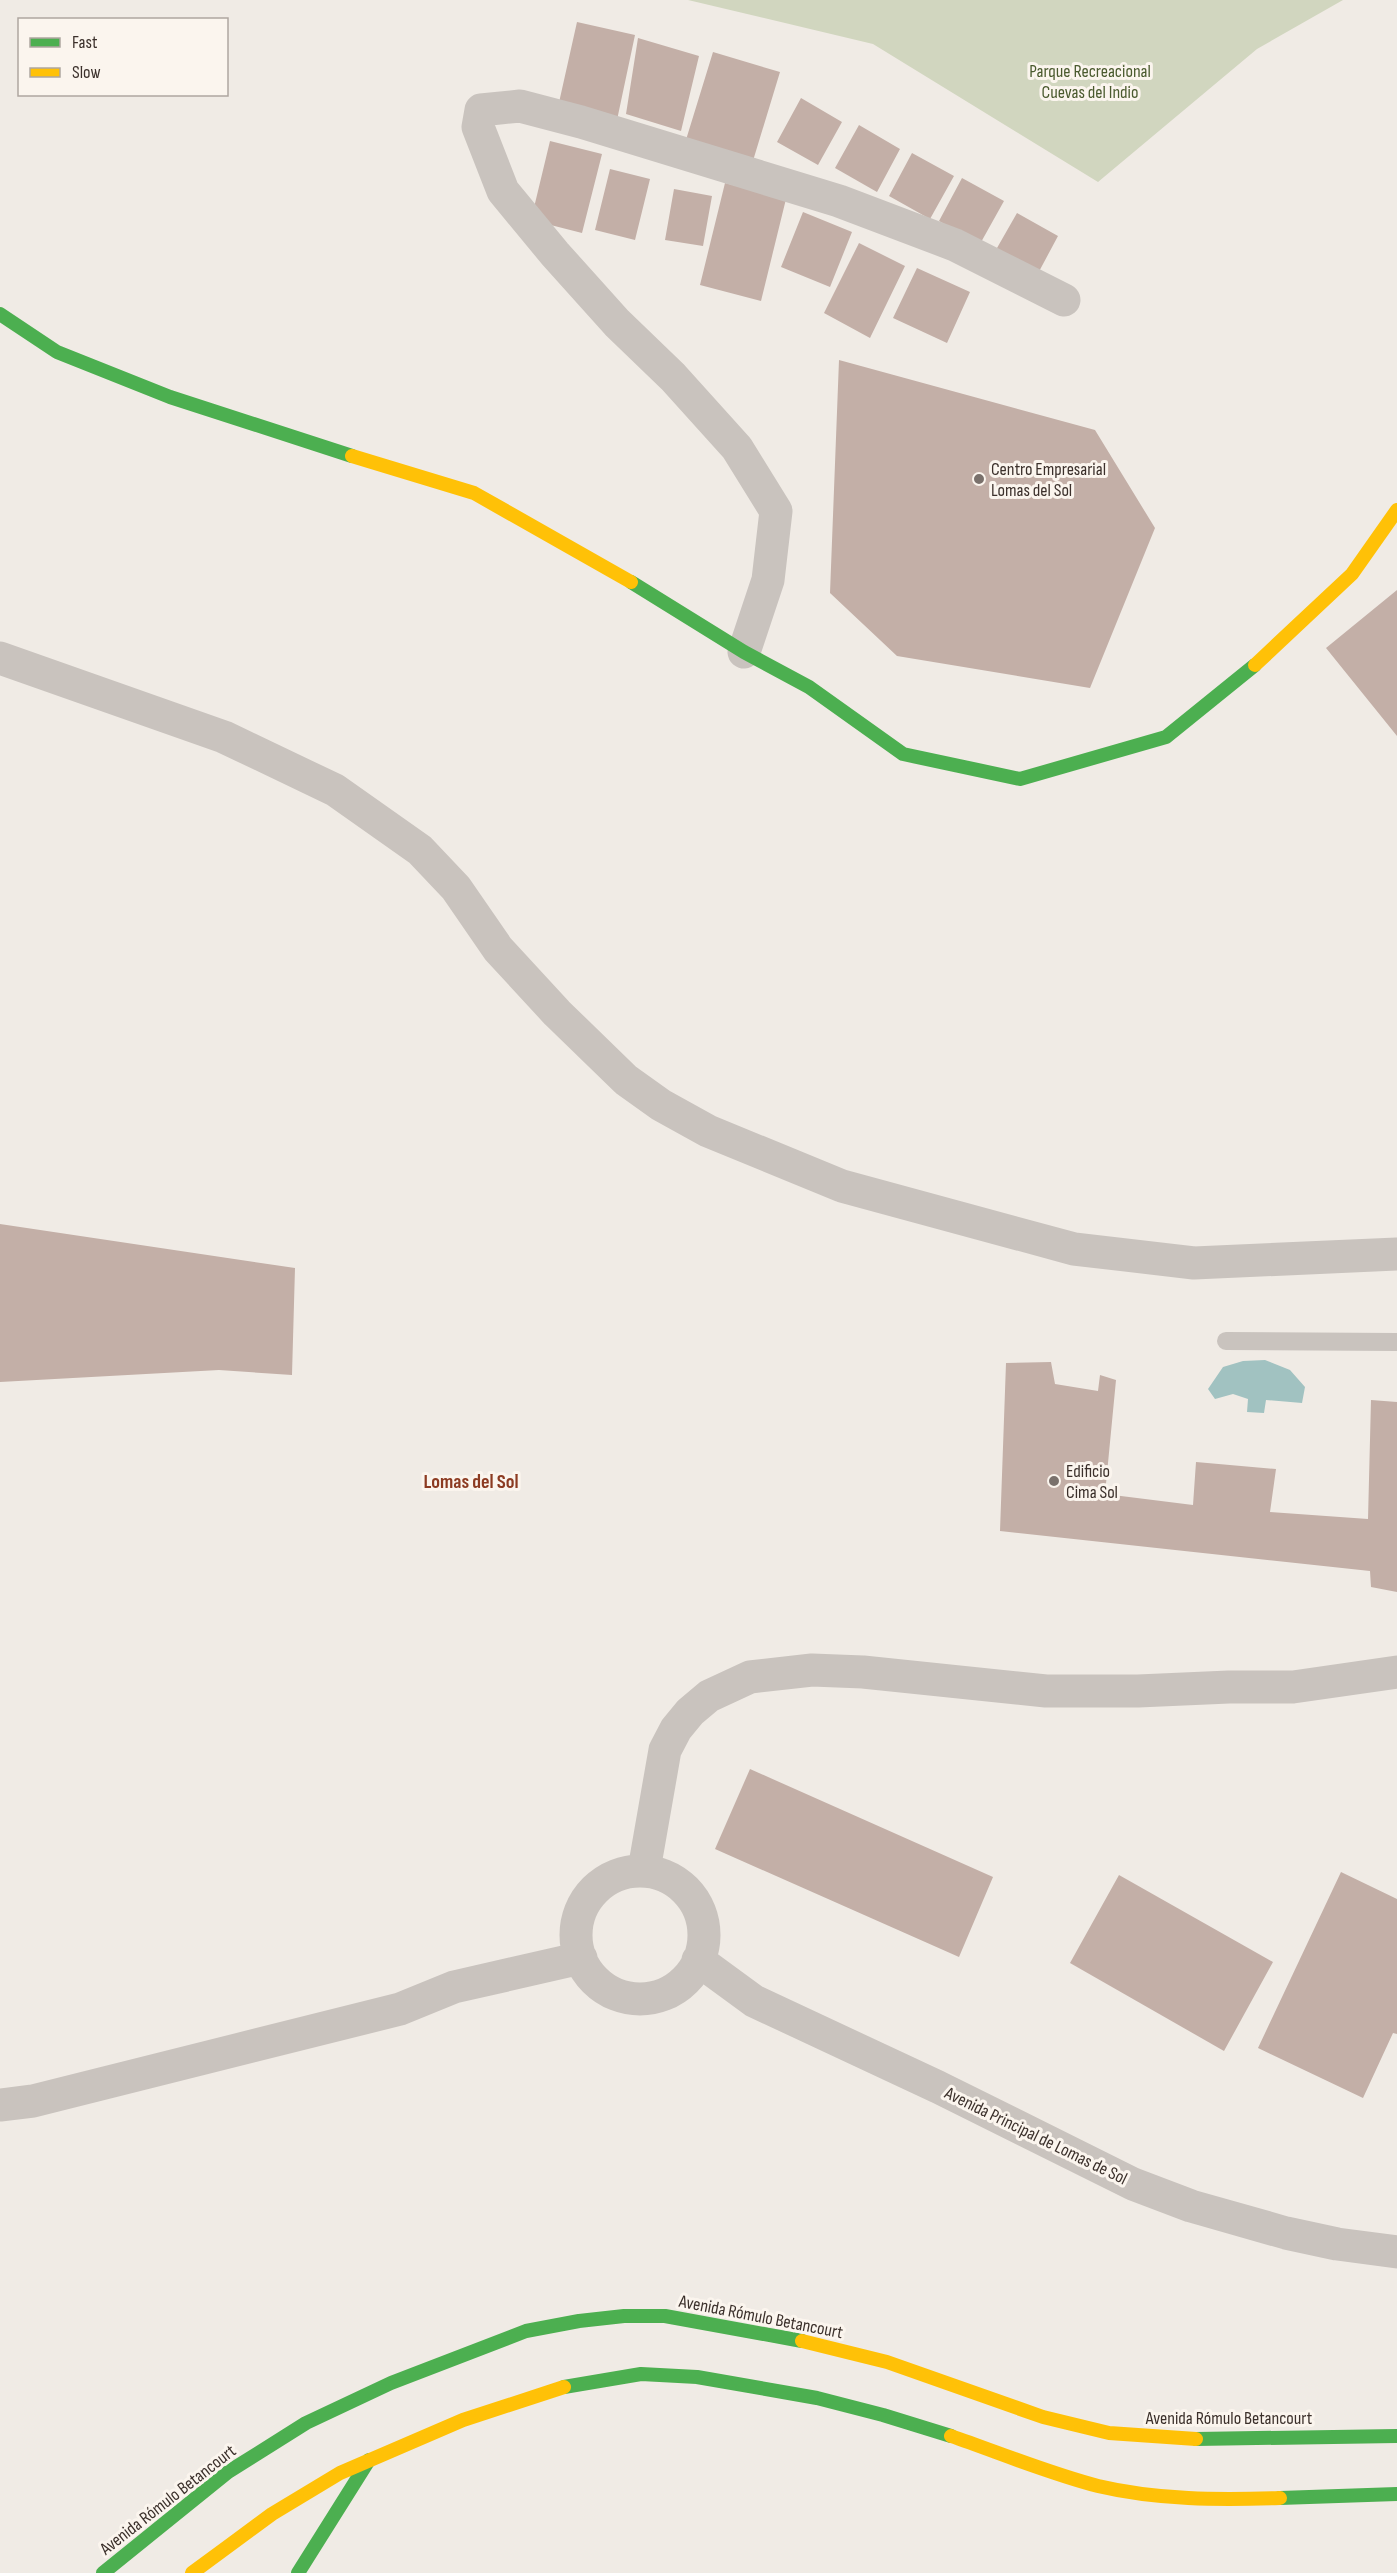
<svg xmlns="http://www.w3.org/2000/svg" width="1397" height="2573" font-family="'Sofia Sans Condensed',sans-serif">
<rect width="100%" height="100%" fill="#f0ebe5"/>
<!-- green -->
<path fill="#d1d6bf" d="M688 0H1343L1257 49 1098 182 873 44Z"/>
<!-- water -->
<path fill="#a1c2c1" d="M1265 1360 1290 1370 1305 1387 1302 1403 1266 1400 1264 1413 1247 1412 1248 1399 1233 1394 1215 1399 1208 1389 1223 1367 1243 1361Z"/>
<!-- building -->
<path fill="#c3afa7" d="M577 22 635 35 617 120 558 107Z
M638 38 699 56 681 131 626 114Z
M713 52 780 72 752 164 685 143Z
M801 98 842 122 818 165 777 142Z
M859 125 900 149 877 192 835 168Z
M550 141 602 154 582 233 531 220Z
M912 153 954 176 930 219 889 196Z
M610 169 650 179 635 240 595 230Z
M962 178 1004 201 980 244 939 221Z
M725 183 786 199 761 301 700 285Z
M674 189 712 196 703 246 665 240Z
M803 212 852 232 830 287 781 267Z
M1017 213 1058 236 1035 279 993 255Z
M859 243 905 266 870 338 824 313Z
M917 268 970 292 947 343 893 318Z
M839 360 1095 430 1155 528 1090 688 897 656 830 593Z
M1397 590V736L1326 648Z
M0 1224 295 1268 292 1375 219 1370 0 1382Z
M1051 1362 1055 1384 1098 1391 1100 1375 1116 1380 1105 1494 1193 1505 1196 1462 1276 1469 1270 1512 1368 1519 1371 1400 1397 1402V1592L1371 1587 1370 1571 1000 1531 1006 1363Z
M750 1769 993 1877 959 1957 715 1849Z
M1341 1872 1397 1899V2034L1393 2033 1363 2098 1258 2048Z
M1119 1875 1273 1962 1224 2051 1070 1963Z"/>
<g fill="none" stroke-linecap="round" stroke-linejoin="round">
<!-- lane -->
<path stroke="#c9c3be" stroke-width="18" d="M1226 1341 1397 1342"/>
<!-- street -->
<path stroke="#c9c3be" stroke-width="33" d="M744 652 768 580 776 511 737 448 673 377 617 323 555 254 503 191 478 127 481 110 520 106 581 122 839 201 955 245 1064 300
M0 658 224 737 335 790 420 850 456 888 498 949 557 1013 626 1080 661 1105 708 1131 842 1186 1074 1249 1194 1263 1397 1254
M644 1870 665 1750 676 1729 690 1712 709 1696 750 1677 812 1670 863 1672 1046 1691H1138L1229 1687H1293L1397 1672
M576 1935a64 64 0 1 1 128 0a64 64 0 1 1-128 0Z
M698 1960 754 2001 938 2087 1133 2184 1191 2206 1286 2233 1337 2244 1397 2252
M0 2105 33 2101 400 2009 454 1987 581 1958"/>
<!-- fast -->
<path stroke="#4caf50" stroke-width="14" d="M0 314 57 352 170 397 352 456
M631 582 744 652 809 687 903 754 1020 779 1166 737 1255 665
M564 2387 641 2374 697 2377 817 2398 883 2415 951 2436
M1196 2439 1397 2436
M1280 2498 1397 2494
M103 2573 228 2472 306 2423 391 2383 526 2331 579 2321 624 2316H665L802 2341
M298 2573 369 2460"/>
<!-- slow -->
<path stroke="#ffc107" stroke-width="14" d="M352 456 474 493 631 582
M1255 665 1352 574 1397 510
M802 2341 887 2362 1043 2417 1109 2433 1196 2439
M951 2436C1000 2453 1048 2473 1098 2486 1157 2500 1219 2500 1280 2498
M192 2573 272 2514 340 2473 463 2420 564 2387"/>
</g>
<!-- markers -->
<g fill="#7a716c" stroke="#fbf5ee" stroke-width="2">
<circle cx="979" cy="479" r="6"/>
<circle cx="1054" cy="1481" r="6"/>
</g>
<g text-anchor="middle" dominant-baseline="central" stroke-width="6" stroke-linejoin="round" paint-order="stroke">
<!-- park labels -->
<g font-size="18" fill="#4a5a2e" stroke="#fbf5ee">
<text x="1090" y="71">Parque Recreacional<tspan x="1090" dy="21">Cuevas del Indio</tspan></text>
</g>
<!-- poi labels -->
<g font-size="18" fill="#3b302b" stroke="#fbf5ee" text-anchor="start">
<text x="991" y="469">Centro Empresarial<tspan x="991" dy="21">Lomas del Sol</tspan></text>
<text x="1066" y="1471">Edificio<tspan x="1066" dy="21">Cima Sol</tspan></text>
</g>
<!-- street labels -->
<g font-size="18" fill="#3b302b" stroke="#fbf5ee">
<text transform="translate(1036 2136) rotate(26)">Avenida Principal de Lomas de Sol</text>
<text transform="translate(761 2317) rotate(11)">Avenida Rómulo Betancourt</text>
<text x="1229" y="2418">Avenida Rómulo Betancourt</text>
<text transform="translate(168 2500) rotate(-38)">Avenida Rómulo Betancourt</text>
</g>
<!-- neighbourhood labels -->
<g font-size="20" font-weight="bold" fill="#8c3b22" stroke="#fbf5ee">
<text x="471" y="1482">Lomas del Sol</text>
</g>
</g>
<!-- legend -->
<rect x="18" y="18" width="210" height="78" fill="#fbf5ee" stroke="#aea6a0" stroke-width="1.5"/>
<rect x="30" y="38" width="30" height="9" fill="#4caf50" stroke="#aea6a0" stroke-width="1.5"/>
<text x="72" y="48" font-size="18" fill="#3b302b">Fast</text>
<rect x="30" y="68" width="30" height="9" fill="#ffc107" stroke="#aea6a0" stroke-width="1.5"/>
<text x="72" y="78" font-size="18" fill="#3b302b">Slow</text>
</svg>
